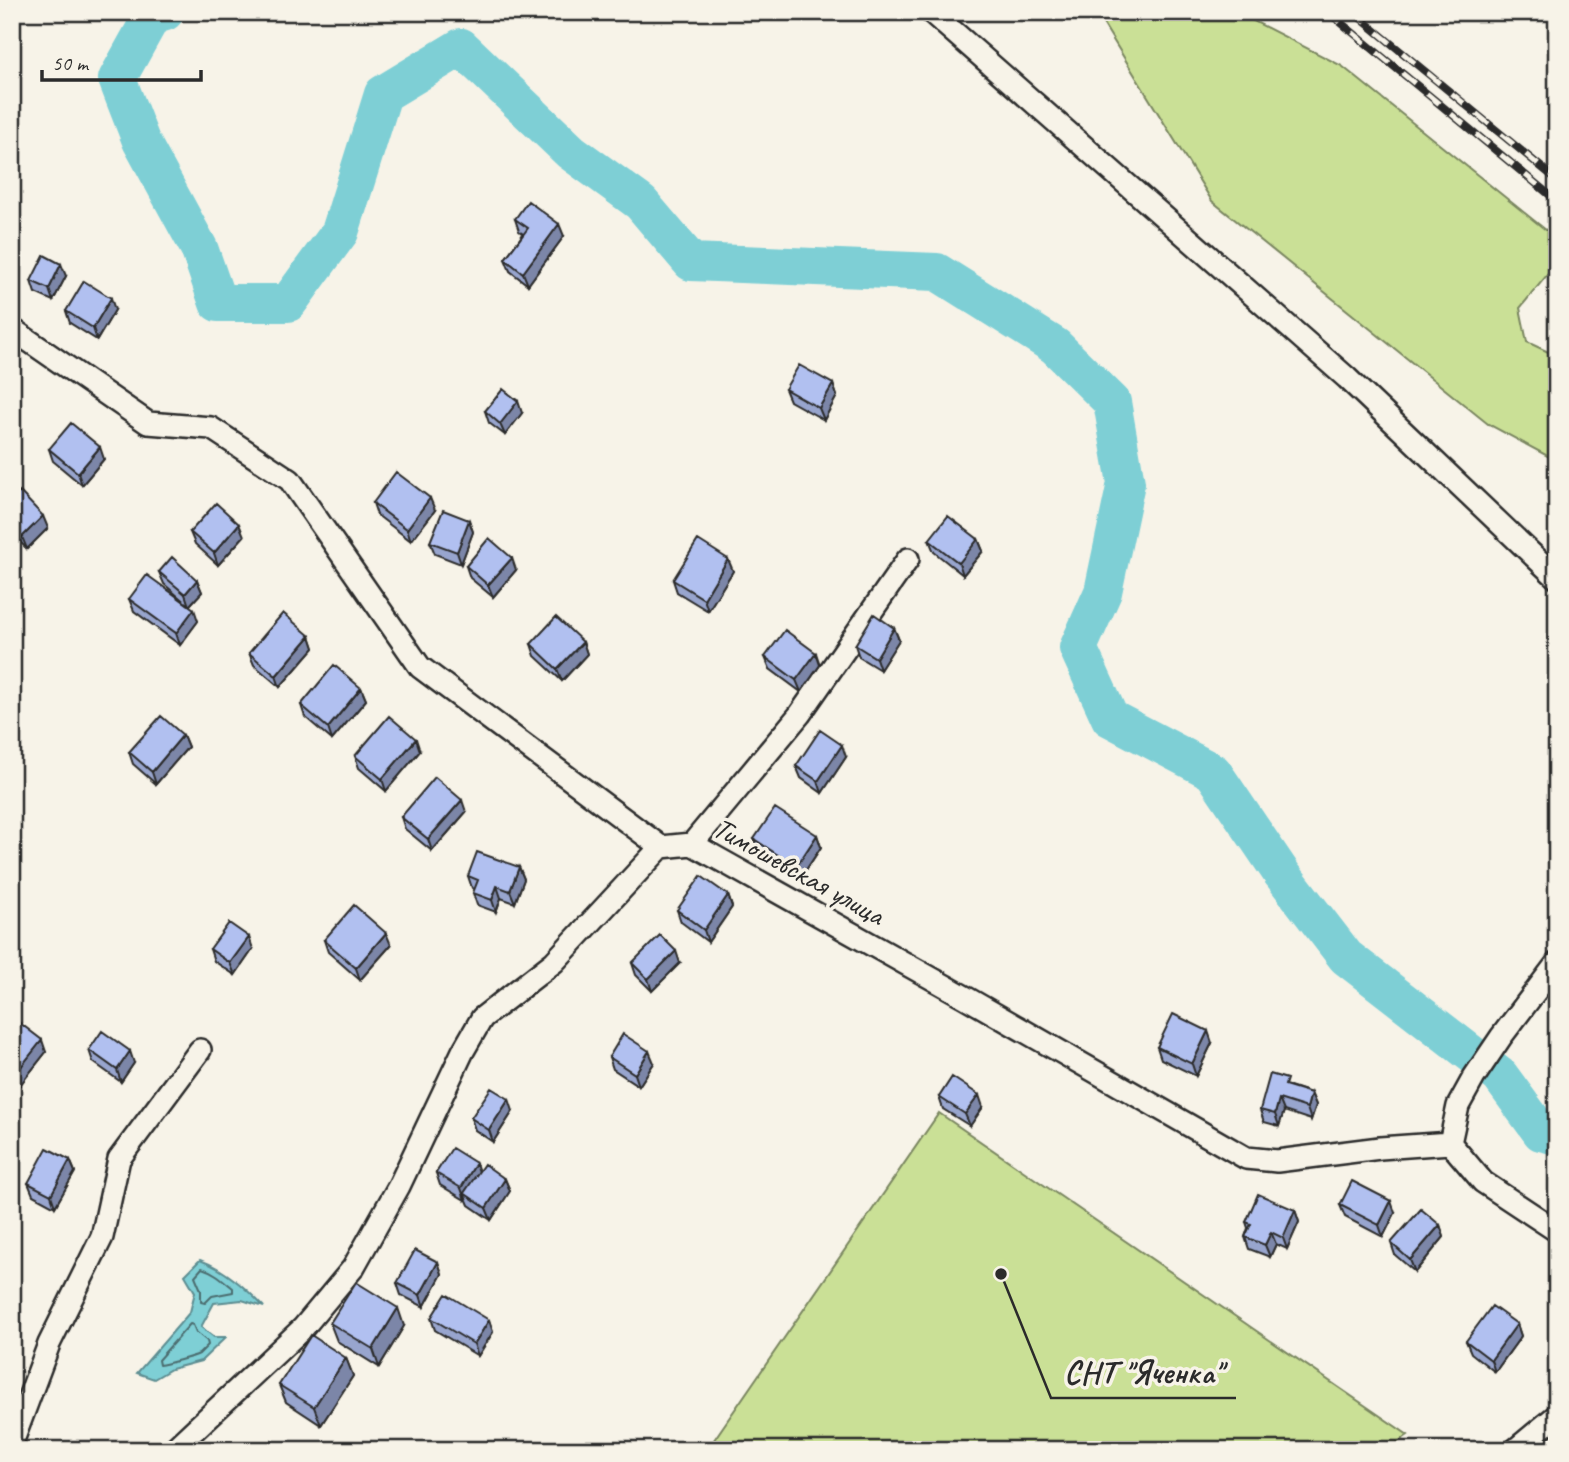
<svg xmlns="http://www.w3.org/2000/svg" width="1569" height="1462" font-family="Caveat,sans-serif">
<rect width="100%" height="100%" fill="#f7f3e8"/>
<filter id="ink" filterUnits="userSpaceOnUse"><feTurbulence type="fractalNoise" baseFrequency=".0143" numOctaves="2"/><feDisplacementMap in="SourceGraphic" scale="14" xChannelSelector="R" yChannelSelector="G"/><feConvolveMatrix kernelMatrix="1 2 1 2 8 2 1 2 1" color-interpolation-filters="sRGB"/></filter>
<g filter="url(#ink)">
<!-- green -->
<path fill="#cae096" stroke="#7a8660" stroke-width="2" d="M1096 12H1236L1342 66 1557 239V263L1520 308 1527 342 1557 356V461L1488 424 1212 201Z
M939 1113 1408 1435 1386 1450H707Z"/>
<!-- water -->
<path fill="#7ecfd5" stroke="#5d8d91" stroke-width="2" d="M200 1260C225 1269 246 1288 264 1307L242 1300 214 1303 201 1327 214 1337H226L201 1361 171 1369 154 1379 137 1373 190 1312 195 1292 185 1275Z"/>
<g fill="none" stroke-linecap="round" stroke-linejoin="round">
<!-- shore -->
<path stroke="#4c6d6f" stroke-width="2" d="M202 1268C215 1272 223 1280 233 1288V1292L212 1296 205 1303 201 1302V1290L195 1276Z
M190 1324 193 1325 196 1332 207 1341 208 1345C205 1348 202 1351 199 1354 193 1357 166 1364 159 1365L158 1360Z"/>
<!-- river -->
<path stroke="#7ecfd5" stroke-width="38" d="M165 12 152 16 117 79 141 141 199 248 218 303H288L340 232 383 94 461 47 571 152 641 203 691 262 937 272 1055 346 1112 402 1126 483 1103 592 1078 648 1110 718 1213 772 1282 874 1346 957 1500 1076 1541 1132 1557 1136"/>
<defs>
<path id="street" d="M931 12 1347 378 1557 578
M12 329 148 423 211 428 290 480 420 667 661 847 692 844 965 997 1246 1158 1277 1161 1380 1148 1450 1143
M692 844 800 714 908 559
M1557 963 1501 1037 1474 1077 1458 1106 1450 1143 1483 1182 1557 1231
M12 1443 49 1344 102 1237 119 1159 200 1050
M173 1450 303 1328 353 1268 399 1186 463 1051 482 1018 554 962 661 847
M1515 1450 1557 1415"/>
</defs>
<!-- street casing -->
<use href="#street" stroke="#2b2b2b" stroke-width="26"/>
<!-- street -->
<use href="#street" stroke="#f7f3e8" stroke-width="21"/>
<defs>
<path id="rail" d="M1328 12 1557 201
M1353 12 1557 180"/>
</defs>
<!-- rail casing -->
<use href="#rail" stroke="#2b2b2b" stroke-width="8"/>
<!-- rail -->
<use href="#rail" stroke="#f7f3e8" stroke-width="5" stroke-dasharray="16" stroke-linecap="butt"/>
</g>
<!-- wall -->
<path fill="#98a5ce" stroke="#2b2b2b" stroke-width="2" d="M515 219 564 236 528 285 510 271 505 259 523 234 519 231Z
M66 276 53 301 35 293 31 281Z
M115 310 97 340 70 323 66 311Z
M833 384 837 396 824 420 790 401 785 389Z
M485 411 522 413 505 435 489 423Z
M49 449 104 459 82 485 53 461Z
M12 500 48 528 27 549 12 534Z
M373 503 435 510 411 541 377 515Z
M469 520 473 532 461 564 435 554 430 542Z
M190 532 244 536 218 565 195 544Z
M978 539 983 551 963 575 934 552 929 540Z
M466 566 516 570 493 597 470 578Z
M733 571 708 611 677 592 673 580Z
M159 572 197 580 202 592 189 606 198 621 180 645 134 611 129 599 188 605 164 584Z
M894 628 899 640 880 670 859 657 855 645Z
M310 636 314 648 280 687 254 665 249 653Z
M583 642 587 654 562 681 535 656 531 644Z
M765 657 820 665 801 692 770 669Z
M361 688 366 700 332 740 305 717 301 705Z
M183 735 188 747 156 784 133 764 129 752Z
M420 751 386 791 359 768 355 756Z
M846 757 822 793 801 778 796 766Z
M466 812 432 851 405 829 401 817Z
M817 835 821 847 800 879 758 851 754 839Z
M519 867 524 879 515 903 501 898 496 912 477 905 473 893 475 889 472 888 468 876Z
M728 895 732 907 708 942 681 922 677 910Z
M324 940 391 945 360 980 328 952Z
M210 949H253L235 975 214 961Z
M632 963H680L652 991 636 975Z
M12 1017 46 1052 16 1090 12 1087Z
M1212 1043 1196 1076 1161 1059 1157 1047Z
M89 1050 134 1063 121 1082 93 1062Z
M609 1057 654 1063 639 1086 613 1069Z
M1290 1086 1311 1093 1316 1105 1311 1120 1284 1111 1279 1126 1264 1122 1260 1110Z
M939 1097 983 1107 970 1126 943 1109Z
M513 1111 493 1142 475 1130 471 1118Z
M70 1160 75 1172 55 1207 33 1195 28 1183Z
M479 1171 505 1179 510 1191 491 1220 469 1205 466 1198 465 1200 440 1185 436 1173Z
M1340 1205 1395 1213 1383 1237 1345 1217Z
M1295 1210 1299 1222 1287 1249 1276 1244 1270 1257 1249 1249 1245 1237 1248 1228 1246 1222Z
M1440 1225 1444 1237 1415 1272 1395 1255 1391 1243Z
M438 1262 442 1274 424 1307 401 1295 397 1283Z
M431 1318 489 1320 493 1332 478 1356 435 1330Z
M330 1323 404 1326 379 1367 337 1341Z
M1517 1324 1521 1336 1495 1372 1471 1353 1466 1341Z
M346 1358 353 1376 321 1425 286 1402 279 1385Z"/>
<!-- shaded-wall -->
<path fill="#7c86a8" stroke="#2b2b2b" stroke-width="2" d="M559 224 564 236 528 285 523 273Z
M61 264 66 276 53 301 49 289Z
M111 298 115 310 97 340 93 328Z
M833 384 837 396 824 420 819 408Z
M518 401 522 413 505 435 500 424Z
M100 447 104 459 82 485 78 473Z
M430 498 435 510 411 541 407 529Z
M43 516 48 528 27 549 22 537Z
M469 520 473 532 461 564 457 552Z
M239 524 244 536 218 565 214 553Z
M978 539 983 551 963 575 959 563Z
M512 558 516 570 493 597 488 585Z
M728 559 733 571 708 611 704 599Z
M197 580 202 592 189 606 185 594Z
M194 609 198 621 180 645 176 633Z
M894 628 899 640 880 670 876 658Z
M310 636 314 648 280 687 276 676Z
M583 642 587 654 562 681 557 669Z
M816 653 820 665 801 692 796 680Z
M361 688 366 700 332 740 328 728Z
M183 735 188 747 156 784 152 772Z
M416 739 420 751 386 791 382 779Z
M842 745 846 757 822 793 818 781Z
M462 800 466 812 432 851 428 839Z
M817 835 821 847 800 879 796 867Z
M519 867 524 879 515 903 510 891Z
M497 886 501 898 496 912 492 900Z
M728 895 732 907 708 942 704 930Z
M386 933 391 945 360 980 356 968Z
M249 937 253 949 235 975 230 963Z
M676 951 680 963 652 991 648 979Z
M1208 1031 1212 1043 1196 1076 1192 1064Z
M42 1040 46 1052 16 1090 12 1078Z
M130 1051 134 1063 121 1082 117 1070Z
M649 1051 654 1063 639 1086 635 1074Z
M1311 1093 1316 1105 1311 1120 1307 1108Z
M979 1095 983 1107 970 1126 965 1114Z
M509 1099 513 1111 493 1142 489 1130Z
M1279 1099 1284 1111 1279 1126 1275 1114Z
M70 1160 75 1172 55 1207 51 1195Z
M476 1163 480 1175 464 1193 466 1198 465 1200 461 1188Z
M505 1179 510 1191 491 1220 486 1208Z
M1391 1201 1395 1213 1383 1237 1379 1225Z
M1295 1210 1299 1222 1287 1249 1283 1238Z
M1440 1225 1444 1237 1415 1272 1410 1260Z
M1271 1232 1276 1244 1270 1257 1265 1245Z
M438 1262 442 1274 424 1307 420 1295Z
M398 1308 404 1326 379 1367 373 1349Z
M489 1320 493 1332 478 1356 474 1344Z
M1517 1324 1521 1336 1495 1372 1491 1360Z
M346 1358 353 1376 321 1425 314 1407Z"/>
<!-- building -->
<path fill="#b1c0f0" stroke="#2b2b2b" stroke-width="2" d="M528 201 559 224 523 273 505 259 528 228 515 219Z
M44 255 61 264 49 289 31 281Z
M84 281 111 298 93 328 66 311Z
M799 365 833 384 819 408 785 389Z
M503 389 518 401 500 424 485 411Z
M71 423 100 447 78 473 49 449Z
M396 472 430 498 407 529 373 503Z
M20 492 43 516 22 537 12 527V500Z
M216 503 239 524 214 553 190 532Z
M443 510 469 520 457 552 430 542Z
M948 516 978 539 959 563 929 540Z
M489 538 512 558 488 585 466 566Z
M698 540 728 559 704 599 673 580Z
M172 557 197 580 185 594 159 572Z
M147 575 194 609 176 633 129 599Z
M283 613 310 636 276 676 249 653Z
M874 614 894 628 876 658 855 645Z
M556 617 583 642 557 669 531 644Z
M785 630 816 653 796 680 765 657Z
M334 665 361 688 328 728 301 705Z
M161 716 183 735 152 772 129 752Z
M389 716 416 739 382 779 355 756Z
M820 730 842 745 818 781 796 766Z
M435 777 462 800 428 839 401 817Z
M775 808 817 835 796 867 754 839Z
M477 852 519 867 510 891 497 886 492 900 473 893 478 880 468 876Z
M701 876 728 895 704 930 677 910Z
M354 905 386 933 356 968 324 940Z
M229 923 249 937 230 963 210 949Z
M660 935 676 951 648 979 632 963Z
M1173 1014 1208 1031 1192 1064 1157 1047Z
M12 1017 42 1040 12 1078Z
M102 1031 130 1051 117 1070 89 1050Z
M623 1034 649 1051 635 1074 609 1057Z
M1270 1074 1287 1079 1285 1085 1311 1093 1307 1108 1279 1099 1275 1114 1260 1110Z
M952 1077 979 1095 965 1114 939 1097Z
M491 1088 509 1099 489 1130 471 1118Z
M47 1148 70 1160 51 1195 28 1183Z
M452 1148 476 1163 461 1188 436 1173Z
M484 1164 505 1179 486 1208 464 1193Z
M1352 1181 1391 1201 1379 1225 1340 1205Z
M1258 1194 1295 1210 1283 1238 1271 1232 1265 1245 1245 1237 1251 1224 1246 1222Z
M1421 1209 1440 1225 1410 1260 1391 1243Z
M415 1250 438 1262 420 1295 397 1283Z
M356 1282 398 1308 373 1349 330 1323Z
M446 1294 489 1320 474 1344 431 1318Z
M1492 1306 1517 1324 1491 1360 1466 1341Z
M311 1335 346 1358 314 1407 279 1385Z
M238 1442 247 1450H232Z"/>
</g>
<g text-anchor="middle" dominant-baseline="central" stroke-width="7" stroke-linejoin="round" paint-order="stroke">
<!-- street labels -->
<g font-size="30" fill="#2b2b2b" stroke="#f7f3e8">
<text transform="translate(799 871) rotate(29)">Тимошевская улица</text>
</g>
</g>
<!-- callouts -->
<path fill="none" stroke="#2b2b2b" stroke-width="2.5" d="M1001 1274L1051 1398H1236"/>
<circle fill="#2b2b2b" stroke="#f7f3e8" stroke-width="2.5" cx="1001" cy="1274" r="7"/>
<g font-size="32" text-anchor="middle" font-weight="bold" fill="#2b2b2b" stroke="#f7f3e8" stroke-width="7" stroke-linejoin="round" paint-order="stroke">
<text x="1143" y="1383">СНТ "Яченка"</text>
</g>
<!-- margin -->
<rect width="1569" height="1462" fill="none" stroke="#f7f3e8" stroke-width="42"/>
<rect x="21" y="21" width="1527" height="1420" fill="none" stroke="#2b2b2b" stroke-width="2.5" filter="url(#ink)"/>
<!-- scale -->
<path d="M42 70v10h159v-10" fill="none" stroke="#2b2b2b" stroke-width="3.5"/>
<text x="52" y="70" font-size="21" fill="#2b2b2b" stroke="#f7f3e8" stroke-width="5" paint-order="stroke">50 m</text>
</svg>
